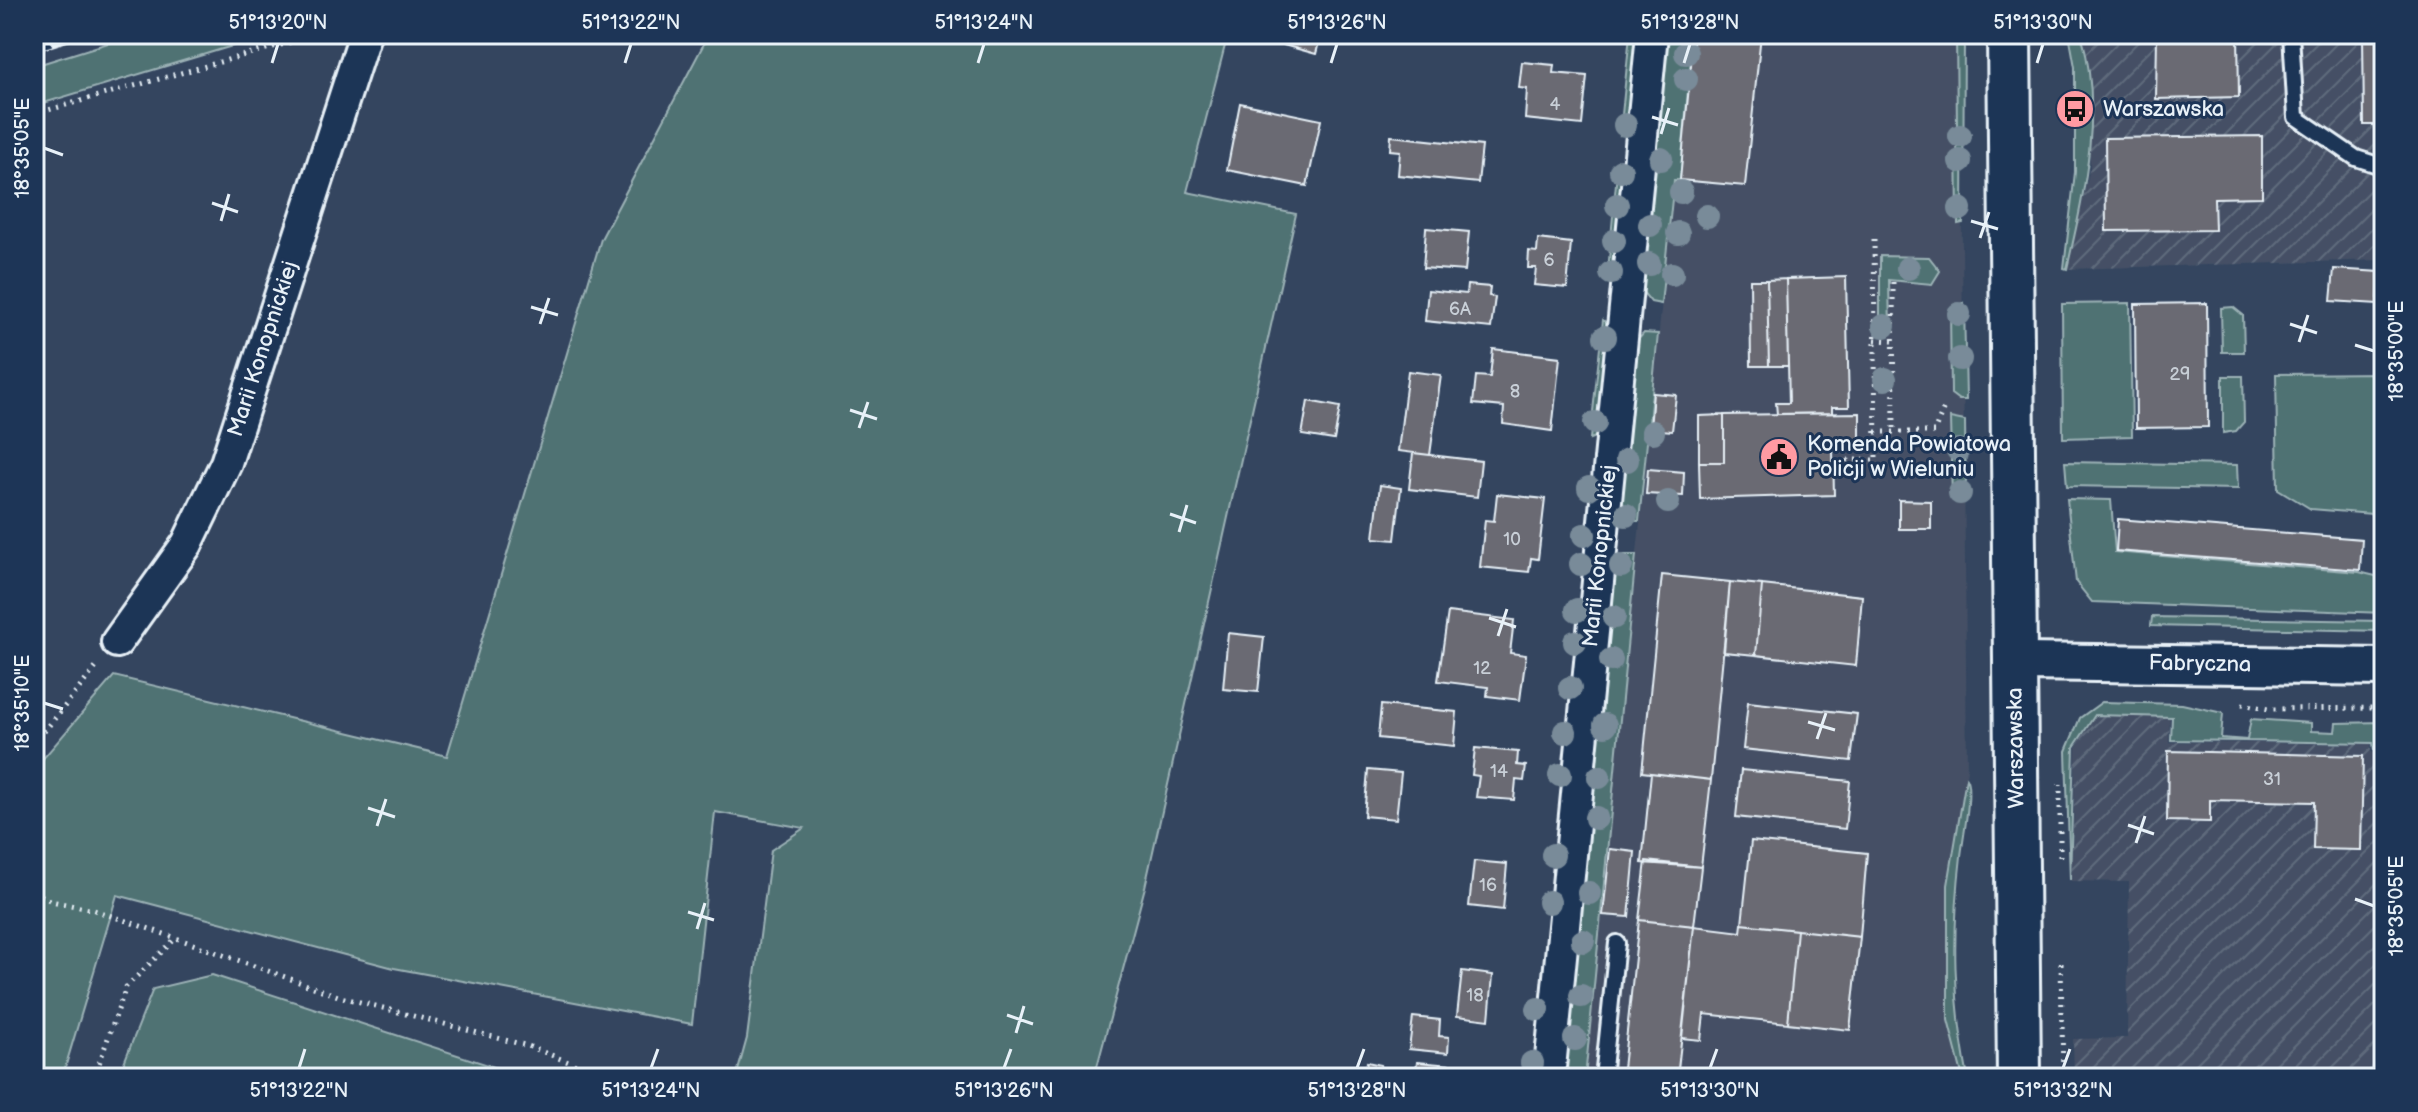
<svg xmlns="http://www.w3.org/2000/svg" width="2418" height="1112" font-family="'Balsamiq Sans',sans-serif">
<defs>
<pattern id="industrial-furrows" width="10" height="10" patternUnits="userSpaceOnUse" patternTransform="scale(2)"><rect width="10" height="10" fill="#445065"/><path d="M-1 1l2-2M0 10L10 0M9 11l2-2" fill="none" stroke="#5f6a7c"/></pattern>
</defs>
<rect width="100%" height="100%" fill="#34455f"/>
<filter id="ink" filterUnits="userSpaceOnUse"><feTurbulence type="fractalNoise" baseFrequency=".0125" numOctaves="2"/><feDisplacementMap in="SourceGraphic" scale="16" xChannelSelector="R" yChannelSelector="G"/><feConvolveMatrix kernelMatrix="1 2 1 2 8 2 1 2 1" color-interpolation-filters="sRGB"/></filter>
<g filter="url(#ink)">
<!-- built -->
<path fill="#445065" d="M1694 34H1960L1967 770 1948 885V1020L1964 1078H1585L1674 179H1680Z"/>
<!-- industrial -->
<path fill="url(#industrial-furrows)" d="M2081 34H2384V260L2067 269 2090 167 2087 56Z
M2095 715 2170 717 2169 742 2371 744V752L2384 753V1078H2074L2073 1039 2127 1038 2129 882 2071 881 2076 747Z"/>
<!-- green -->
<path fill="#4f7273" stroke="#9cb2b6" stroke-width="2" d="M137 34H272L34 106V66Z
M709 34H1228L1187 192 1296 214 1145 887 1094 1078H736L747 1038 771 850 804 828 715 812 692 1024 394 968 117 895 62 1078H34V769L114 676 447 756 601 239Z
M1630 34H1640L1629 131 1620 135Z
M1668 34H1693L1680 180H1674L1661 304 1651 302 1641 290Z
M1956 34H1964L1963 223 1958 224Z
M2069 34H2081C2104 110 2084 193 2067 269L2064 268 2075 172V121H2080V101L2075 100V67Z
M1618 161 1626 166 1616 280 1607 282Z
M1880 256 1929 257 1940 271 1932 284 1889 280 1890 332 1880 333Z
M1964 303 1966 400H1959L1951 394 1950 308Z
M2130 303 2132 436 2063 438 2062 304Z
M2233 307 2243 315 2244 352H2222L2221 308Z
M1603 320 1610 325 1598 436 1590 439Z
M1644 333 1658 334 1639 521H1629L1619 508 1636 342Z
M2384 373V515L2311 509 2278 489 2276 374Z
M2223 376H2243L2244 422 2236 431 2223 433Z
M1950 418 1965 421 1966 497 1952 500Z
M2065 462 2237 465 2238 489 2067 486Z
M2067 499 2111 500 2115 552 2359 572 2384 578V613L2092 602 2076 582Z
M1624 555H1636L1585 1078H1564L1616 566Z
M2152 617 2384 621V631L2151 626Z
M2102 702 2182 704 2223 713 2221 738 2247 740 2251 719 2311 723V731L2335 732 2336 723 2384 722V750H2374L2373 743 2171 740 2172 717 2095 715 2074 747 2070 880 2066 751 2080 718Z
M1966 778C1973 788 1963 839 1961 856 1952 933 1953 1002 1968 1078H1963L1948 1020V885Z
M212 975 528 1078H118L153 989Z"/>
<!-- building -->
<path fill="#6a6a73" stroke="#e8f1f8" stroke-width="2" d="M1283 34H1321L1316 54 1280 44Z
M1694 34H1761L1745 186 1680 180Z
M2138 34H2238L2239 97 2156 99 2157 36Z
M2363 34H2384V125H2364Z
M1522 62 1554 65 1553 73 1587 76 1582 125 1525 119 1527 89 1519 88Z
M1240 103 1321 120 1307 186 1227 170Z
M1391 136 1482 146 1478 183 1398 175 1400 151 1390 150Z
M2262 136V197L2214 198 2215 230 2106 231 2105 138Z
M1426 228 1469 232 1465 271 1423 268Z
M1538 239 1571 243 1567 288 1534 285 1536 268H1528L1529 251 1537 252Z
M2334 269 2380 272 2378 304 2331 301Z
M1846 277 1849 407H1832V413L1777 414 1776 403H1789L1786 279Z
M1786 279 1788 366H1769L1767 280Z
M1750 280H1767L1769 366H1751Z
M1467 285 1490 287 1489 296 1495 297 1491 328 1425 321 1428 290 1466 294Z
M2207 303 2208 427 2136 428 2135 304Z
M1493 349 1560 357 1552 431 1503 424 1504 407 1473 404 1476 376 1490 377Z
M1408 371 1441 375 1430 455 1398 451Z
M1653 393 1676 395 1672 431 1650 429Z
M1308 401 1340 407 1334 440 1302 435Z
M1860 413V450L1833 451 1834 495 1700 499 1699 462H1724V415Z
M1724 415V462H1699V416Z
M1413 453 1481 461 1477 497 1409 489Z
M1648 469 1684 472 1683 496 1646 494Z
M1380 485 1401 488 1395 540 1374 538Z
M1497 494 1545 499 1538 559 1531 558 1529 572 1480 567 1485 520 1494 521Z
M1899 500 1931 501V529H1899Z
M2118 519 2362 539 2360 570 2116 551Z
M1662 575 1730 582 1711 780 1642 772Z
M1730 582 1762 585 1756 655 1724 652Z
M1762 585 1862 596 1856 666 1756 655Z
M1448 612 1514 620 1510 653 1526 655 1520 700 1487 696 1488 687 1438 681Z
M1228 633 1264 637 1258 692 1223 689Z
M1748 702 1857 714 1851 761 1743 749Z
M1381 705 1457 712 1454 746 1378 738Z
M1475 748 1518 752 1517 765 1526 766 1524 781 1516 780 1514 800 1476 797 1479 776 1472 775Z
M2168 751 2363 756 2361 850 2313 849 2314 802 2210 800V822L2167 821Z
M1368 770 1401 773 1396 819 1364 816Z
M1741 770 1850 781 1845 829 1736 817Z
M1651 773 1711 780 1701 867 1642 863Z
M1751 841 1867 853 1860 937 1742 924Z
M1610 849 1635 852 1629 917 1603 915Z
M1474 861 1507 864 1503 910 1469 906Z
M1646 861 1701 867 1694 926 1639 920Z
M1639 920 1694 926 1677 1078H1622Z
M1742 924 1797 930 1788 1023 1704 1014 1701 1040 1682 1038 1694 926 1741 932Z
M1797 930 1860 937 1850 1030 1788 1023Z
M1462 971 1493 975 1489 1020 1457 1016Z
M1413 1017 1440 1020 1439 1036 1449 1037 1448 1053 1409 1049Z
M1367 1062 1381 1065 1378 1078H1364Z
M1417 1062 1484 1068 1483 1078H1415Z"/>
<g fill="none" stroke-linecap="round" stroke-linejoin="round">
<defs>
<path id="service" d="M2291 34 2296 117 2356 158 2384 167
M1603 1078 1617 943"/>
<path id="minor" d="M117 642 187 544 226 463 365 34
M1549 1078 1652 34"/>
<path id="tertiary" d="M2015 662 2384 667"/>
<path id="secondary" d="M2009 34 2019 1078"/>
</defs>
<!-- service casing -->
<use href="#service" stroke="#e8f1f8" stroke-width="20"/>
<!-- minor casing -->
<use href="#minor" stroke="#e8f1f8" stroke-width="36"/>
<!-- tertiary casing -->
<use href="#tertiary" stroke="#e8f1f8" stroke-width="42"/>
<!-- secondary casing -->
<use href="#secondary" stroke="#e8f1f8" stroke-width="48"/>
<!-- path -->
<path stroke="#e8f1f8" stroke-width="5" stroke-dasharray="2 6" stroke-linecap="butt" d="M34 114 320 34
M1893 282 1894 432
M1875 340 1893 341
M1876 432H1934L1944 408
M1847 451 1848 460H1876L1874 239
M2242 704 2268 709 2384 708
M34 744 98 665
M2060 857V784
M34 891 51 901 94 910 176 938
M2061 963 2063 1078
M94 1078 126 987 176 938 341 997 528 1046 609 1078"/>
<!-- service -->
<use href="#service" stroke="#1d3557" stroke-width="14"/>
<!-- minor -->
<use href="#minor" stroke="#1d3557" stroke-width="30"/>
<!-- tertiary -->
<use href="#tertiary" stroke="#1d3557" stroke-width="36"/>
<!-- secondary -->
<use href="#secondary" stroke="#1d3557" stroke-width="42"/>
<defs>
<path id="rail" d="M34 48 78 34"/>
</defs>
<!-- rail casing -->
<use href="#rail" stroke="#e8f1f8" stroke-width="9"/>
<!-- rail -->
<use href="#rail" stroke="#1d3557" stroke-width="6" stroke-dasharray="18" stroke-linecap="butt"/>
</g>
<!-- trees -->
<g fill="#798b99">
<circle cx="1686" cy="53" r="12"/>
<circle cx="1686" cy="79" r="12"/>
<circle cx="1625" cy="125" r="12"/>
<circle cx="1960" cy="136" r="12"/>
<circle cx="1661" cy="159" r="12"/>
<circle cx="1960" cy="161" r="12"/>
<circle cx="1621" cy="171" r="12"/>
<circle cx="1681" cy="192" r="12"/>
<circle cx="1617" cy="205" r="12"/>
<circle cx="1960" cy="209" r="12"/>
<circle cx="1707" cy="216" r="12"/>
<circle cx="1650" cy="225" r="12"/>
<circle cx="1678" cy="233" r="12"/>
<circle cx="1614" cy="241" r="12"/>
<circle cx="1649" cy="264" r="12"/>
<circle cx="1908" cy="268" r="12"/>
<circle cx="1611" cy="273" r="12"/>
<circle cx="1672" cy="274" r="12"/>
<circle cx="1959" cy="314" r="12"/>
<circle cx="1884" cy="326" r="12"/>
<circle cx="1605" cy="337" r="12"/>
<circle cx="1960" cy="359" r="12"/>
<circle cx="1885" cy="379" r="12"/>
<circle cx="1595" cy="423" r="12"/>
<circle cx="1653" cy="432" r="12"/>
<circle cx="1958" cy="450" r="12"/>
<circle cx="1627" cy="460" r="12"/>
<circle cx="1589" cy="488" r="12"/>
<circle cx="1960" cy="493" r="12"/>
<circle cx="1668" cy="502" r="12"/>
<circle cx="1626" cy="515" r="12"/>
<circle cx="1584" cy="535" r="12"/>
<circle cx="1581" cy="564" r="12"/>
<circle cx="1621" cy="566" r="12"/>
<circle cx="1577" cy="610" r="12"/>
<circle cx="1614" cy="617" r="12"/>
<circle cx="1575" cy="642" r="12"/>
<circle cx="1611" cy="660" r="12"/>
<circle cx="1570" cy="688" r="12"/>
<circle cx="1605" cy="725" r="12"/>
<circle cx="1565" cy="732" r="12"/>
<circle cx="1560" cy="775" r="12"/>
<circle cx="1599" cy="777" r="12"/>
<circle cx="1596" cy="818" r="12"/>
<circle cx="1553" cy="855" r="12"/>
<circle cx="1589" cy="893" r="12"/>
<circle cx="1549" cy="902" r="12"/>
<circle cx="1583" cy="941" r="12"/>
<circle cx="1581" cy="996" r="12"/>
<circle cx="1538" cy="1009" r="12"/>
<circle cx="1575" cy="1039" r="12"/>
<circle cx="1532" cy="1063" r="12"/>
</g>
</g>
<!-- ticks -->
<path fill="none" stroke="#e8f1f8" stroke-width="3" d="M272 63 278 44M625 63 631 44M978 63 984 44M1331 63 1337 44M1684 63 1690 44M2037 63 2043 44M1652 117 1678 125M1661 134 1669 108M44 148 63 155M212 203 238 212M221 221 229 194M1971 221 1998 229M1980 238 1989 212M531 307 558 315M540 324 549 298M2290 324 2317 333M2299 342 2308 315M2355 345 2374 351M850 410 877 419M859 428 868 402M1170 514 1196 523M1179 532 1187 505M1489 618 1516 627M1498 636 1507 609M44 703 63 709M1808 722 1835 730M1817 739 1826 713M368 808 395 817M2128 825 2154 834M377 826 386 799M2136 843 2145 816M2355 899 2374 906M688 912 714 920M697 929 705 903M1007 1015 1033 1024M1016 1033 1024 1006M299 1068 305 1049M651 1068 658 1049M1004 1068 1011 1049M1357 1068 1364 1049M1710 1068 1717 1049M2063 1068 2070 1049"/>
<!-- icons -->
<defs>
<symbol id="bus-disc" viewBox="-11 -11 22 22"><circle r="9.5" fill="#ff9aa2" stroke="#1d3557"/><path d="M-5-6H5V4H4V6H2V4H-2V6H-4V4H-5ZM-3.5-4V0h7V-4ZM-3.5 1.2v1.5H-2V1.2ZM2 1.2v1.5H3.5V1.2Z" fill="#111"/></symbol>
<symbol id="civic-disc" viewBox="-11 -11 22 22"><circle r="9.5" fill="#ff9aa2" stroke="#1d3557"/><path d="M-.6-6.5H3V-4.5H.6V-3L4-1V1h2V6H-6V1h2V-1L-.6-3ZM-1.2 2.5V6h2.4V2.5Z" fill="#111"/></symbol>
</defs>
<g fill-rule="evenodd">
<use href="#bus-disc" x="2053" y="87" width="44" height="44"/>
<use href="#civic-disc" x="1757" y="435" width="44" height="44"/>
</g>
<g text-anchor="middle" dominant-baseline="central" stroke-width="6" stroke-linejoin="round" paint-order="stroke">
<!-- number labels -->
<g font-size="18" fill="#c8cfd7">
<text x="1555" y="104">4</text>
<text x="1549" y="260">6</text>
<text x="1460" y="309">6A</text>
<text x="2180" y="374">29</text>
<text x="1515" y="391">8</text>
<text x="1512" y="539">10</text>
<text x="1482" y="668">12</text>
<text x="1499" y="771">14</text>
<text x="2272" y="779">31</text>
<text x="1488" y="885">16</text>
<text x="1475" y="995">18</text>
</g>
<!-- poi labels -->
<g font-size="22" fill="#e8f1f8" stroke="#1d3557" text-anchor="start">
<text x="2103" y="109">Warszawska</text>
<text x="1807" y="444">Komenda Powiatowa<tspan x="1807" dy="25">Policji w Wieluniu</tspan></text>
</g>
<!-- street labels -->
<g font-size="22" fill="#e8f1f8" stroke="#1d3557">
<text transform="translate(263 349) rotate(-72)">Marii Konopnickiej</text>
<text transform="translate(1600 556) rotate(-84)">Marii Konopnickiej</text>
<text transform="translate(2200 664) rotate(1)">Fabryczna</text>
<text transform="translate(2016 748) rotate(-91)">Warszawska</text>
</g>
</g>
<!-- margin -->
<rect width="2418" height="1112" fill="none" stroke="#1d3557" stroke-width="88"/>
<rect x="44" y="44" width="2330" height="1024" fill="none" stroke="#e8f1f8" stroke-width="3"/>
<g font-size="20" text-anchor="middle" fill="#e8f1f8">
<text x="278" y="29">51°13'20"N</text>
<text x="631" y="29">51°13'22"N</text>
<text x="984" y="29">51°13'24"N</text>
<text x="1337" y="29">51°13'26"N</text>
<text x="1690" y="29">51°13'28"N</text>
<text x="2043" y="29">51°13'30"N</text>
<text transform="translate(22 148) rotate(-90)" y="7">18°35'05"E</text>
<text transform="translate(2396 351) rotate(-90)" y="7">18°35'00"E</text>
<text transform="translate(22 703) rotate(-90)" y="7">18°35'10"E</text>
<text transform="translate(2396 906) rotate(-90)" y="7">18°35'05"E</text>
<text x="299" y="1097">51°13'22"N</text>
<text x="651" y="1097">51°13'24"N</text>
<text x="1004" y="1097">51°13'26"N</text>
<text x="1357" y="1097">51°13'28"N</text>
<text x="1710" y="1097">51°13'30"N</text>
<text x="2063" y="1097">51°13'32"N</text>
</g>
</svg>
